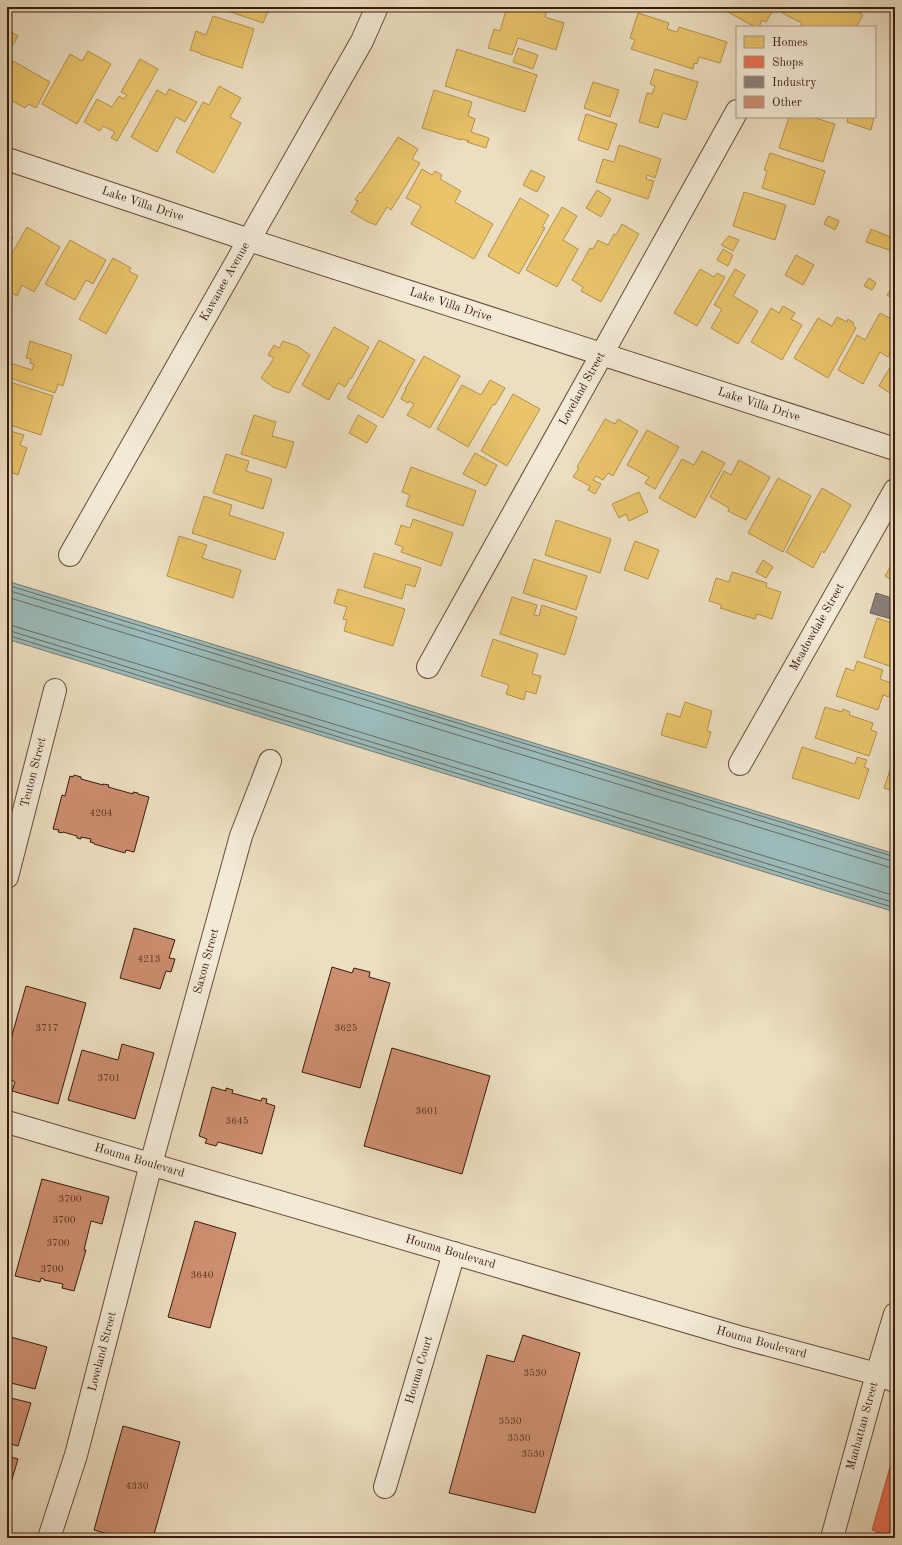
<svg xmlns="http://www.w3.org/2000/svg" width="902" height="1545" font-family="'Old Standard TT',serif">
<rect width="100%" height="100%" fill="#ecdec0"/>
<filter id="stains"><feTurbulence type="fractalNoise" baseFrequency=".005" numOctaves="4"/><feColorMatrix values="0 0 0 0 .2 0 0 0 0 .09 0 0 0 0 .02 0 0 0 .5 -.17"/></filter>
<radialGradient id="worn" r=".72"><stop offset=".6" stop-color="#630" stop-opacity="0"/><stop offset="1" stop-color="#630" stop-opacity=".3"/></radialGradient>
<!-- water -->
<path fill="#9bbbba" stroke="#747b75" d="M7 581 895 854V912L7 639Z"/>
<!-- homes -->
<path fill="#e9c46a" stroke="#b4914e" d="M216 7H270L263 23Z
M507 7H548L545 17 564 23 556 50 518 38 512 55 488 48 494 29 500 31Z
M728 7H775L766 22 762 20 759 27H755L726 11Z
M785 7H850L863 15 856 27H800L802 23 782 13Z
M638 13 669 23 667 29 677 32 679 27 727 42 720 63 699 57 697 64 694 63 693 69 631 49 635 40 630 38Z
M213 16 254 29 242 68 200 54V53L190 50 196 31 206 35Z
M7 30 18 36 7 55Z
M518 48 538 55 533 69 513 62Z
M457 49 537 75 525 112 445 86Z
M88 51 111 64 77 124 42 104 70 54 82 61Z
M140 59 158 69 117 141 111 138 115 132 103 126 100 131 84 122 97 99 112 107 119 96 124 99 127 95 121 92Z
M13 61 50 82 36 108 28 104 25 108 11 100 9 104 7 103V72Z
M655 69 698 82 686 120 663 113 658 128 639 122 647 93 652 94 655 86 650 84Z
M593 82 619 90 610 117 584 108Z
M219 86 241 98 230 117 241 123 214 173 176 152 203 102 209 105Z
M169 89 197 102 185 122 176 117 157 152 131 137 157 90 166 95Z
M434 90 472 102 468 116 475 119 471 132 489 138 486 148 467 142 469 141 461 139V140L422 128Z
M586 114 617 124 608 150 578 140Z
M789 117H812L835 124 823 162 779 148Z
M848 117H874L871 130 847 122Z
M398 137 418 149 412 159 420 163 391 210 387 207 376 225 366 221 351 212 358 201 355 200 360 192 361 193Z
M619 145 661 159 655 178 647 175 646 179 654 181 648 199 596 182 603 159 614 162Z
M770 153 825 171 814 205 762 188 767 171 764 170Z
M422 169 432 175 435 171 442 175 440 179 461 191 455 202 493 224 474 259 411 224 421 206 406 198Z
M531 170 545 177 537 192 523 185Z
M597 190 611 199 601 217 586 208Z
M744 192 786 205 775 240 733 226Z
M520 198 549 215 542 227 545 228 519 274 488 256Z
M562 207 577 216 563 240 578 249 557 287 526 270Z
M828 216 839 221 835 230 824 224Z
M622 224 639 234 601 302 581 291 583 287 572 280 590 248 593 249 598 240 608 245 614 234 616 235Z
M27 227 60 247 34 292 22 285 17 296 7 290V262Z
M871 229 895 239V252L866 242Z
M7 233 13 237 7 247Z
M729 236 739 240 733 251 721 245Z
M70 240 106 260 93 284 86 280 75 300 45 284Z
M723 249 733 255 728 266 717 260Z
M796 255 814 265 803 285 785 275Z
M113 258 131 268 129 271 138 276 106 334 79 319Z
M700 269 714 277 717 273 725 277 697 326 674 313Z
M735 269 745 275 733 296 758 311 738 344 711 328 722 309 714 305Z
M869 278 876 283 872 290 864 286Z
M893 286 895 287V300L887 295Z
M783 306 795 313 791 319 802 325 782 360 751 342 771 308 779 313Z
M880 313 895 321V343L888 357 880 352 863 384 838 370 857 335 865 340Z
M837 317 847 322 848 319 854 323 853 325 856 328 828 378 794 358 818 318 832 326Z
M334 327 369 347 351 379 350 378 345 387 338 383 329 400 302 385Z
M379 340 415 360 383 418 347 398Z
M30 341 72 355 63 386 58 384 55 393 7 377V362L32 370 34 364 30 363 31 359 26 358Z
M283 341 297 346 310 355 289 393 273 387 261 378 274 358 268 355 274 345 279 348Z
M424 356 460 376 430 428 407 415 414 404 409 401 408 403 401 399 406 389H405Z
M895 359V396L879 386Z
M490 380 505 388 495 405 493 404 468 447 437 429 462 385 481 395Z
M7 381 53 396 41 435 7 424Z
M513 394 540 409 507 466 481 451Z
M254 415 276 422 272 436 294 442 286 468 241 454Z
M358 415 377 426 367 443 349 433Z
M605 419 615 424 618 419 638 431 613 476 608 473 603 480 596 476 593 480 601 484 595 494 588 490 590 486 573 477 579 468 577 467Z
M7 430 24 435 20 445 27 448 18 475 7 471Z
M647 430 679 447 655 489 645 483 649 477 627 465Z
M702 451 725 463 695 518 659 498 682 459 694 465Z
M475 453 497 465 486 486 463 474Z
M226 454 249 461 246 471 272 479 263 509 213 493Z
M739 460 770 477 746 520 728 511 729 508 710 497 724 471 731 475Z
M411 467 476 491 463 526 406 506 410 495 402 492Z
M778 478 811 496 783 552 748 533Z
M822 488 851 505 826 550 824 553 822 551 813 568 786 552Z
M639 492 648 512 629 521 626 514 619 518 612 504Z
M204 496 232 505 229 515 284 533 275 560 192 533Z
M413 519 453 533 441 566 401 552 403 547 395 544 401 525 410 528Z
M556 520 611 539 600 573 545 555Z
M179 536 207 545 202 558 241 570 233 598 167 576Z
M635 541 659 550 648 579 624 570Z
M374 553 421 568 415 587 406 584 402 599 364 587Z
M895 558V582L885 576Z
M534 559 587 576 576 610 523 593Z
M763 560 773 567 766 578 756 572Z
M732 572 767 583 766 587 781 592 772 619 757 614 755 619 720 608 722 605 709 601 716 578 729 582Z
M338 589 405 609 393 646 344 631 347 620 343 619 347 607 334 603Z
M512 597 537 605 534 615 539 616 542 605 577 617 565 655 500 634Z
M877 618 895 624V668L864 657Z
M493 639 538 654 532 674 541 676 536 694 526 691 524 700 506 694 509 685 481 676Z
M857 661 883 670 880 679 894 684 889 697 883 695 878 710 836 696 846 668 854 671Z
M685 702 712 711 707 731 711 732 706 748 661 735 667 713 680 717Z
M825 707 842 712 843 709 850 712 849 715 873 723 871 730 877 732 869 756 815 738Z
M802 747 855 764 857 757 867 760 864 767 869 769 859 799 792 778Z
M891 767 895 769V792L884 788Z"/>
<!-- shops -->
<path fill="#e76f51" stroke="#b3563d" d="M895 1450V1537L872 1530Z
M876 1532 895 1537V1538H874Z"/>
<!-- industry -->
<path fill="#8a817c" stroke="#72625b" d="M876 593 895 599V620L870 613Z"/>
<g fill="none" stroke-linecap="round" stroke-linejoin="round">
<!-- shore -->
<path stroke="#6a6a64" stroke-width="1" d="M7 585 895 857
M7 590 895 862
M7 597 895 869
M7 624 895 896
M7 630 895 903
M7 635 895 908"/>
</g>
<!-- building -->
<path fill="#cc8e6f" stroke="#391a0d" d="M74 775 81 777V779L103 785V784L109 785 108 787 133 794V792L138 793V794L149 797 134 852 126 850 125 853 94 844V843L90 842 91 839 81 837V839L77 838V836L63 832 62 833 58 832 59 830 53 829 62 795 65 796 70 776 73 777Z
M134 928 175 940 169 958 175 959 171 972 166 971 160 989 120 978Z
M332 967 352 973 354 968 370 972 369 977 390 983 360 1088 302 1072Z
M26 986 86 1003 58 1104 12 1091 15 1082 7 1077V1053Z
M122 1044 154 1053 135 1119 68 1100 82 1050 118 1060Z
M392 1048 490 1076 462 1174 364 1146Z
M212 1087 226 1091V1088L233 1090 232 1093 261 1101 262 1098 267 1099 266 1103 275 1106 262 1154 218 1142 216 1146 205 1143 207 1139 199 1136Z
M42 1179 109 1197 102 1224 91 1221 84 1250H86L74 1291 62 1288 63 1284 44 1280V1279L41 1278 40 1282 15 1276Z
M195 1221 236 1233 210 1328 168 1317Z
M523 1335 580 1353 535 1513 449 1493 487 1355 514 1362Z
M7 1336 47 1347 35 1389 7 1382Z
M7 1397 31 1403 18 1446 7 1443Z
M123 1426 180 1442 153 1538H122L94 1530Z
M7 1456 18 1459 7 1496Z"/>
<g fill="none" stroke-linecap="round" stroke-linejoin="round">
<defs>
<g id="minor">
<path id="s1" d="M7 159 249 240 895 449"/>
<path id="s2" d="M70 555 362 41 377 7"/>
<path id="s3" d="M428 667 737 111"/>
<path id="s4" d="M740 764 895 490"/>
<path id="s5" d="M7 877 55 690"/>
<path id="s6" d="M7 1122 739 1337 877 1374 895 1381"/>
<path id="s7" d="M385 1487 454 1253"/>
<path id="s8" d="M49 1538 76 1455 151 1164 241 836 270 761"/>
<path id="s9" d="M832 1538 877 1374 895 1314"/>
</g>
</defs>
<!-- minor casing -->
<use href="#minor" stroke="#664b3a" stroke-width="24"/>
<!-- minor -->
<use href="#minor" stroke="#f3ead6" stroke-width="22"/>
</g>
<g text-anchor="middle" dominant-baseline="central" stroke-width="4" stroke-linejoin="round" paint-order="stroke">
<!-- number labels -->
<g font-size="10" fill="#5e3726">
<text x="101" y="813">4204</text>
<text x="149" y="959">4213</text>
<text x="47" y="1028">3717</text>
<text x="346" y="1028">3625</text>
<text x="109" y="1078">3701</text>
<text x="427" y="1111">3601</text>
<text x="237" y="1121">3645</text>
<text x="70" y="1199">3700</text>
<text x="64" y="1220">3700</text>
<text x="58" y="1243">3700</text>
<text x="52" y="1269">3700</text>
<text x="202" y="1275">3640</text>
<text x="535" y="1373">3530</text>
<text x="510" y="1421">3530</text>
<text x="519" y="1438">3530</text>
<text x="533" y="1454">3530</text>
<text x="137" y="1486">4330</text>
</g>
<!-- street labels -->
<g font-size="12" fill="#391a0d" stroke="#f3ead6">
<text stroke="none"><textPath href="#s1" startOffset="143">Lake Villa Drive</textPath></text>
<text stroke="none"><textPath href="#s2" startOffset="314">Kawanee Avenue</textPath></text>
<text stroke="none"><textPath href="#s1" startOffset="467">Lake Villa Drive</textPath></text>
<text stroke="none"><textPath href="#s3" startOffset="318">Loveland Street</textPath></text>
<text stroke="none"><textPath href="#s1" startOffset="791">Lake Villa Drive</textPath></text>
<text stroke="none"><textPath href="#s4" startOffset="157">Meadowdale Street</textPath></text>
<text stroke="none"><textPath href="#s5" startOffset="108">Teuton Street</textPath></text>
<text stroke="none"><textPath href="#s8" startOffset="598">Saxon Street</textPath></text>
<text stroke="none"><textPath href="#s6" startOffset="138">Houma Boulevard</textPath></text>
<text stroke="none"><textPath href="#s6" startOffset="462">Houma Boulevard</textPath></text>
<text stroke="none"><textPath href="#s6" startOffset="786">Houma Boulevard</textPath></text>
<text stroke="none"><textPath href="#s8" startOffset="194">Loveland Street</textPath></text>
<text stroke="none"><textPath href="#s7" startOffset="122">Houma Court</textPath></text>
<text stroke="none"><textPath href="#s9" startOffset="116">Manhattan Street</textPath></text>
</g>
</g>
<!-- margin -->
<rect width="902" height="1545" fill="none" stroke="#ecdec0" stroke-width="24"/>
<rect x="8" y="8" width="886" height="1529" fill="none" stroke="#391a0d" stroke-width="2"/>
<rect x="12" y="12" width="878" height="1521" fill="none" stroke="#391a0d"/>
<!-- legend -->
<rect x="736" y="26" width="140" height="92" fill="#f3ead6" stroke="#a99786"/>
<rect x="744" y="36" width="20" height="12" fill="#e9c46a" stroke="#a99786"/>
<text x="772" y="46" font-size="12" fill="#391a0d">Homes</text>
<rect x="744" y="56" width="20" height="12" fill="#e76f51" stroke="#a99786"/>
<text x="772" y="66" font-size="12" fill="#391a0d">Shops</text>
<rect x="744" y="76" width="20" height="12" fill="#8a817c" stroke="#a99786"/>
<text x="772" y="86" font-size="12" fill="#391a0d">Industry</text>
<rect x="744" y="96" width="20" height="12" fill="#cc8e6f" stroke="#a99786"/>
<text x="772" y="106" font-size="12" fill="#391a0d">Other</text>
<rect width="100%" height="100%" filter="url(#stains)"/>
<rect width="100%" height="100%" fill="url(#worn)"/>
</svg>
